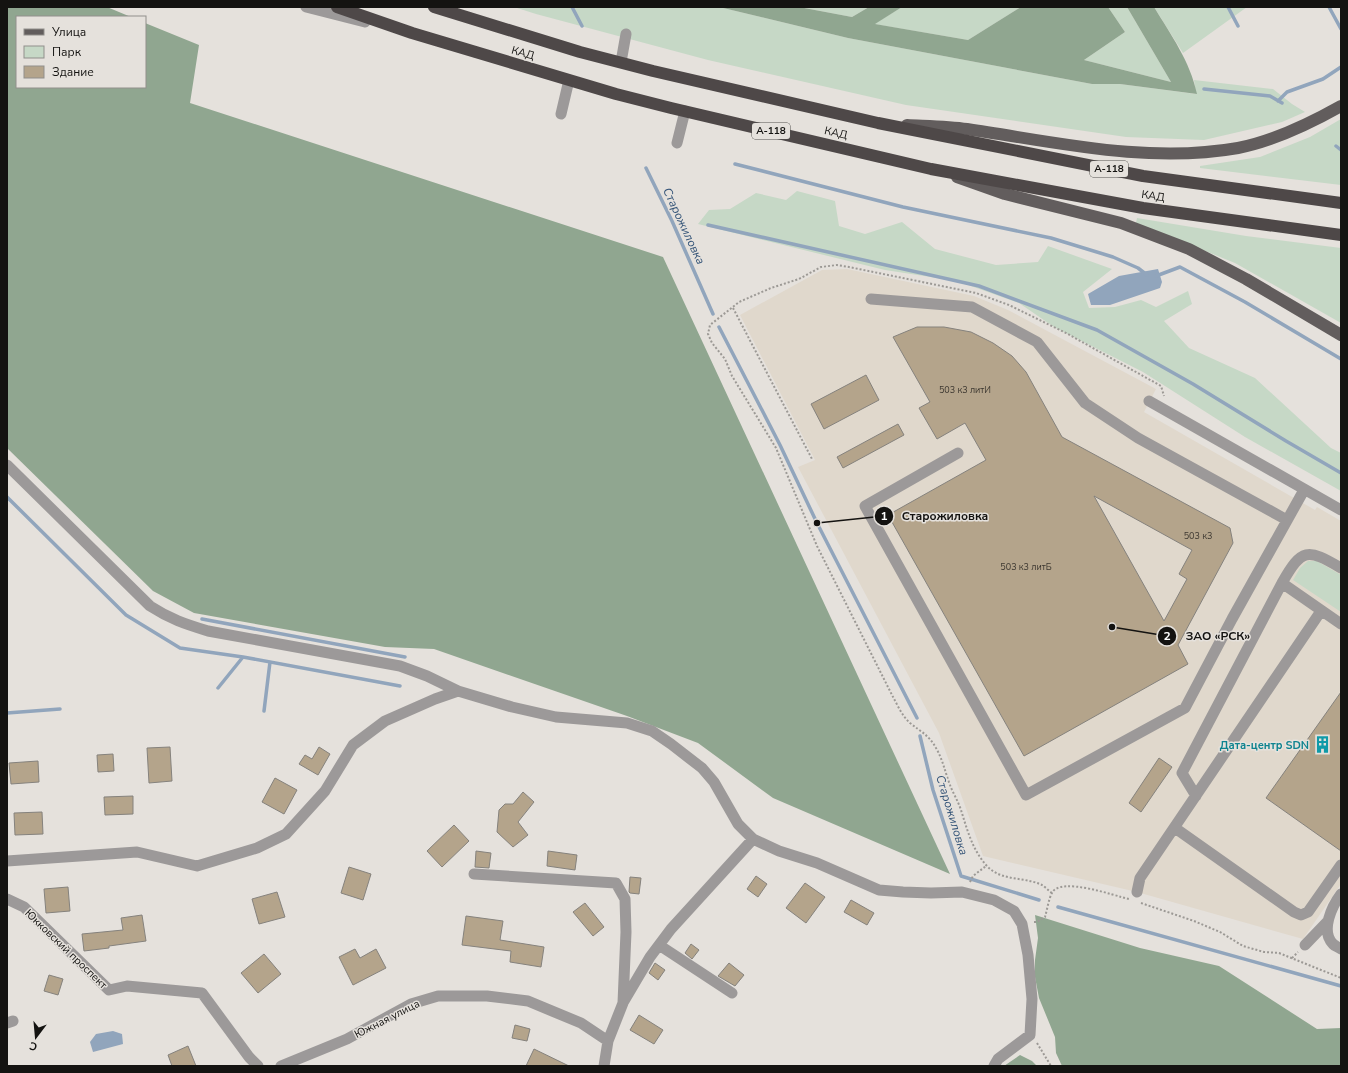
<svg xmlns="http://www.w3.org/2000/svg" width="1348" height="1073" font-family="'Nunito Sans',sans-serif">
<rect width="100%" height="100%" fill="#e5e1dc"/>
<!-- built -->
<path fill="#e0d8cc" d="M847 269 974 296 1008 310 1156 389 1144 412 1315 510 1317 507 1341 521V884L1303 939 1137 892 983 856 939 733 798 467 815 460 740 315 822 270Z"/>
<!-- green -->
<path fill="#c6d8c6" d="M514 7H719L848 38 1092 84H1120L1196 94 1194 80 1273 89 1292 104 1305 112 1282 122 1204 140 1126 137 906 105 708 60 536 14Z
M799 7H869L852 17Z
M902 7H1021L968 40 874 24Z
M1108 7H1127L1171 82 1084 60 1125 32Z
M1154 7H1247L1183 53Z
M1341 119V185L1200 168V166L1260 157 1310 137Z
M797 191 835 201 839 226 865 234 902 222 935 249 996 265 1038 262 1048 246 1112 269 1083 292 1089 308 1115 307 1141 300 1156 307 1188 291 1192 304 1164 321 1189 348 1255 378 1331 448 1341 453V491L1245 437 1143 372 1054 327 1019 303 957 281 885 270 698 224 709 210 730 209 756 193 786 200Z
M1137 218 1246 236 1341 248V323L1235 263 1136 223Z
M1308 561H1317L1341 575V612L1293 580 1300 568Z"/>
<!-- forest -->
<path fill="#90a690" d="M7 7H107L131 17H17V87H145V23L199 45 190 103 663 257 950 874 773 798 698 743 627 716 434 649 385 647 194 613 153 591 7 448Z
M719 7H799L852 17 869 7H902L875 24 968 40 1021 7H1108L1125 32 1084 60 1171 82 1127 7H1154C1171 35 1190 61 1197 94L1120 84H1092L848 38Z
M1035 915 1140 948 1219 966 1317 1029 1341 1028V1066H1062L1056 1053 1055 1037 1039 998 1035 977V960L1038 938Z
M1020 1055 1032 1061 1037 1066H1004Z"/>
<!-- water -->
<path fill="#91a5bc" d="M1158 269 1162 282 1160 288 1110 305H1091L1088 294 1119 276Z
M113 1031 122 1034 123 1044 93 1052 90 1042 96 1034Z"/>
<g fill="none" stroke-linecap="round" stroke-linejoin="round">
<!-- stream -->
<path stroke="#91a5bc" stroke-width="3.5" d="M572 7 582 26
M1228 7 1238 26
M1329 7 1341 29
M1204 89 1270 96 1282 103
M1278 101 1287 92 1323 79 1341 67
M1336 146 1341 150
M735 164 903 207 1051 238 1113 257 1138 268 1147 275
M646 168 672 221 713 314
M708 225 979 286 1097 330 1193 384 1286 441 1341 473
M1156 276 1180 267 1245 302 1341 359
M719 327 780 445 817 523 917 718
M7 497 126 615 180 648 243 657 400 686
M202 619 405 657
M218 688 243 657
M264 711 270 662
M7 713 60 709
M920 736 933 790 961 876 1039 900
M1058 907 1341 986"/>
</g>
<!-- building -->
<path fill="#b4a48b" stroke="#85827d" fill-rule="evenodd" d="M917 327H944L971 332 993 343 1012 356 1026 372 1062 437 1230 528 1233 543 1178 645 1188 664 1024 756 888 515 986 460 965 423 937 439 919 408 930 402 893 337ZM1094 496 1192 550 1179 574 1187 579 1164 621Z
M866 375 879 400 824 429 811 404Z
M898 424 904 435 843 468 837 457Z
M1341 692V851L1266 798Z
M170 747 172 781 149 783 147 748Z
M319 747 330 754 318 775 299 764 305 755 312 759Z
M113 754 114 771 98 772 97 755Z
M1159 758 1172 767 1141 812 1129 803Z
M38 761 39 782 11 784 9 763Z
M275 778 297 790 284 814 262 802Z
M523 792 534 802 518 822 528 835 513 847 497 832 499 810 505 804H513Z
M133 796V814L105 815 104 797Z
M42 812 43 834 15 835 14 813Z
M454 825 469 841 442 867 427 851Z
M476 851 491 853 489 868 475 867Z
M548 851 577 855 575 870 547 866Z
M349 867 371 874 363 900 341 893Z
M756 876 767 884 758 897 747 889Z
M630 877 641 878 639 894 630 893 629 892Z
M805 883 825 897 806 923 786 908Z
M68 887 70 911 46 913 44 889Z
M277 892 285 917 259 924 252 899Z
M851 900 874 913 867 925 844 912Z
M585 903 604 927 593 936 573 912Z
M142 915 146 941 109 946V948L84 951 82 934 123 930 121 918Z
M466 916 503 921 500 940 544 947 541 967 510 962 511 951 462 945Z
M691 944 699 950 692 959 685 953Z
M355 949 360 958 376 949 386 968 353 985 339 957Z
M264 954 281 974 258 993 241 973Z
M655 963 665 970 658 980 649 973Z
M729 963 744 975 735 986 718 976Z
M49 975 63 979 58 995 44 991Z
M639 1015 663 1030 654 1044 630 1030Z
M515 1025 530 1029 527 1041 512 1038Z
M188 1046 196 1066H172L168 1055Z
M534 1049 569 1066H526Z"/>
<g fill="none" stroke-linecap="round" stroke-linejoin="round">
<!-- path -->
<path stroke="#9c9995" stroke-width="2" stroke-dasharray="2 2" stroke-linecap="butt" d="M733 308 812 459
M970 882 973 876 986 866
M1052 893C1048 890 1045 887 1042 885 1023 876 1001 882 986 865 972 849 967 829 961 810 958 801 953 793 950 785 945 772 943 760 936 748 929 735 921 732 910 723 902 716 897 704 892 695L817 546 776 448 732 376 725 359 712 343 708 334 710 325 739 302 771 288 799 279 821 267 837 265 849 267 976 293 1009 305 1066 333 1161 386 1164 396
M1141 903 1194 921 1220 932 1243 946 1264 952 1279 953 1341 978
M1034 922H1037L1045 917C1047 910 1049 898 1052 893 1060 876 1115 896 1129 899
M1292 958 1298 952
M1037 1043 1051 1066"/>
<!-- minor -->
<path stroke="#9c9999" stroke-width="11" d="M306 7 365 22
M621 62 626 34
M561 114 569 80
M677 143 685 111
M871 299 972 307 1037 342 1085 403 1138 438 1287 520
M1149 401 1341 510
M958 453 865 506 1026 795 1185 708 1232 619 1304 490
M7 465 150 606C170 619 185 624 208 631L400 666 427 676 458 691 512 707 556 717 627 723 652 731 671 744 702 768 714 782 738 824 753 839 779 851 817 863 879 890 903 892 931 893 962 892 994 900 1014 911 1022 924 1028 955 1032 999 1030 1035 998 1059 994 1066
M1282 583 1341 624
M1196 796 1182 773 1282 583C1302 548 1307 548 1341 568
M1175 828 1294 912 1301 915 1308 912 1341 865
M7 861 137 852 197 866 257 848 286 834 325 791 353 745 385 721 435 699 458 691
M474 874 616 883 625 899 626 932 623 1003 608 1041 604 1066
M1137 892 1140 878 1321 611
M1341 894C1332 906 1320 931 1333 944 1335 946 1338 947 1341 949
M7 899 24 907 109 990 127 986 202 993 249 1057 258 1066
M659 945 671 929 753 839
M1305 945 1328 921
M624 1001 650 957 659 945 732 993
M7 1023 13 1021
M281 1066 347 1039 411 1004 438 996H487L528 1001 581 1023 608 1041"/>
<!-- major -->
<path stroke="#625d5d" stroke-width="12" d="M907 125C927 126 948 126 967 129 1056 142 1148 164 1238 148 1274 141 1309 124 1341 106
M957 177 1005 194 1121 223 1189 249 1246 279 1341 335"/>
<!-- highway -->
<path stroke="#4e4848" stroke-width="12" d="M337 7 412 33 616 94 671 108 931 169 1143 208 1341 235
M434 7 580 52 653 71 878 123 1143 176 1341 203"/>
</g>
<!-- icons -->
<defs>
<symbol id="building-bare" viewBox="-9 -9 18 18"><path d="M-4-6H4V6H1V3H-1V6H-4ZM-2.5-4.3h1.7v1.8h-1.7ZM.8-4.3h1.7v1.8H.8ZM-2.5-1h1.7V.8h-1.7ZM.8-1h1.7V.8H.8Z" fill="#0f9aa8" stroke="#e5e1dc" stroke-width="2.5" paint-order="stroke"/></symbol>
</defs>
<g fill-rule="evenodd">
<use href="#building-bare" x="1310" y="732" width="25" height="25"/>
</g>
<g text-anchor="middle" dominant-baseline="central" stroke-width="3" stroke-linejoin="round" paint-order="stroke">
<!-- number labels -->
<g font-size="9" fill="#3c3730">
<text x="965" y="390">503 к3 литИ</text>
<text x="1198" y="536">503 к3</text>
<text x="1026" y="567">503 к3 литБ</text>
</g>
<!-- shield labels -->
<g fill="#e5e1dc" stroke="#53514e" stroke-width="1">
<rect x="752" y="123" width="38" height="16" rx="3"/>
<rect x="1090" y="161" width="38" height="16" rx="3"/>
</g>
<g font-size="10" font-weight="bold" fill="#141311">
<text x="771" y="131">А-118</text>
<text x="1109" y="169">А-118</text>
</g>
<!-- street labels -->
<g font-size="11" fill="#141311" stroke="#e5e1dc">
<text transform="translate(523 53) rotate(16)">КАД</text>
<text transform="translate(836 133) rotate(13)">КАД</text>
<text transform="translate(1153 196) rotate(8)">КАД</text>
<text transform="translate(66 949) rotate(44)">Юкковский проспект</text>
<text transform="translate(387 1019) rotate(-27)">Южная улица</text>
</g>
<!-- culture labels -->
<g font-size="11" font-weight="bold" fill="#0d838f" stroke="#e5e1dc" text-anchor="end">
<text x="1309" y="745">Дата-центр SDN</text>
</g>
<!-- water labels -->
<g font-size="12" font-style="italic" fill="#335377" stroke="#e5e1dc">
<text transform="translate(684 226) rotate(65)">Старожиловка</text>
<text transform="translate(952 815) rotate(73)">Старожиловка</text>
</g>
</g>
<!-- callouts -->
<path fill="none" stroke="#141311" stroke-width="1.5" d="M817 523L884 516M1112 627L1167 636"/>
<g fill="#141311" stroke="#e5e1dc" stroke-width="1.5">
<circle cx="817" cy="523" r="4"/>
<circle cx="1112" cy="627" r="4"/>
<circle cx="884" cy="516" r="10"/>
<circle cx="1167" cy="636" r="10"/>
</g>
<g font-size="12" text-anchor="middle" font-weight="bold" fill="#fff">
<text x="884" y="520">1</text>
<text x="1167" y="640">2</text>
</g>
<g font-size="12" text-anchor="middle" font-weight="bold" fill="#141311" stroke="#e5e1dc" stroke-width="3" stroke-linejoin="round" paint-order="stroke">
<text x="945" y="520">Старожиловка</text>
<text x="1218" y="640">ЗАО «РСК»</text>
</g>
<!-- border -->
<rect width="1348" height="1073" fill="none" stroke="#141311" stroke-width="16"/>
<!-- legend -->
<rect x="16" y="16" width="130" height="72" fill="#e5e1dc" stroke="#918f8b"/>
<rect x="24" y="29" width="20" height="6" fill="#625d5d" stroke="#918f8b"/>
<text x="52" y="36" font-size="12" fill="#141311">Улица</text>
<rect x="24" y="46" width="20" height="12" fill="#c6d8c6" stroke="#918f8b"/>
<text x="52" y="56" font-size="12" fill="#141311">Парк</text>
<rect x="24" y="66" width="20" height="12" fill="#b4a48b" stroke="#918f8b"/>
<text x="52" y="76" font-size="12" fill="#141311">Здание</text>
<!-- north arrow -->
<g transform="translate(36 1037) rotate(196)" stroke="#e5e1dc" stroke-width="3" paint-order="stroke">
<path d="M0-3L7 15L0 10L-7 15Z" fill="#141311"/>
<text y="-6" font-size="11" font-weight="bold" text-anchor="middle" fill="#141311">С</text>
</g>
</svg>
